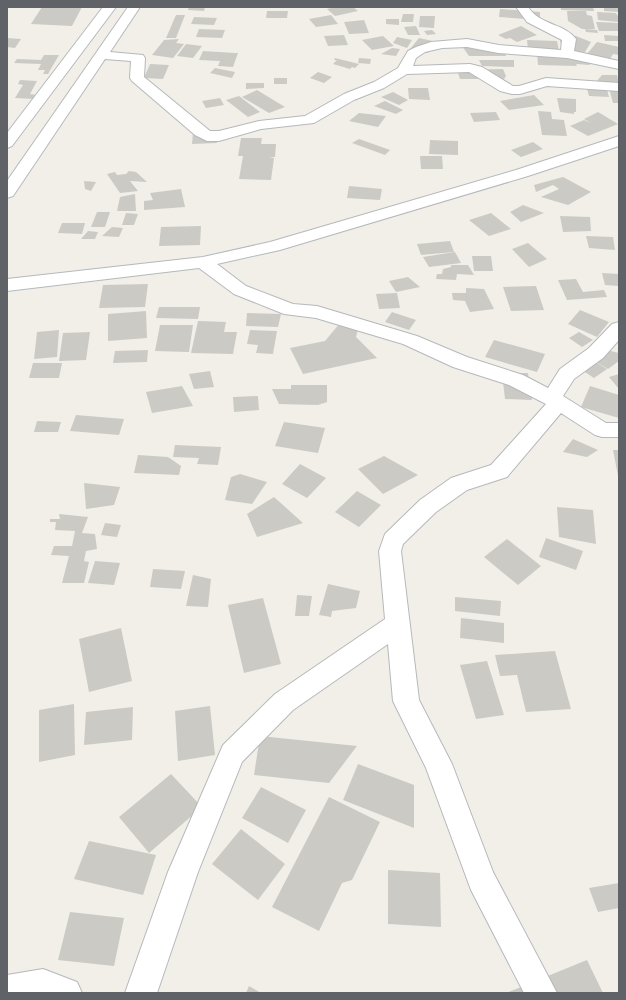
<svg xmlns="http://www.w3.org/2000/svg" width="626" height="1000" font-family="Arial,sans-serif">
<rect width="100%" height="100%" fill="#f1efe8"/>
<!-- building -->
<path fill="#cccac5" d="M42 7H82L72 26 31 24Z
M189 7H205L204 11 188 10Z
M336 7H353L358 11 335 16 327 9Z
M561 7H593L594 11 561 10Z
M604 7H619V12L604 11Z
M500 9 540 12V20L499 17Z
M267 11H288L287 18H266Z
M567 11H586L587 15 592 16 595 29H582L568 21Z
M597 12 616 13 617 15 619 16V22L598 20Z
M403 14H414L413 22H401Z
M176 15H185L176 38H166Z
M331 15 338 24 316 27 309 19Z
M420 16H435L434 28 419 27Z
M194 17 217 18 214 25 191 24Z
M386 19H399V25L386 24Z
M364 20 369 33 349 34 344 22Z
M596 22 619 23V31H599Z
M416 26 420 35H408L404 27Z
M521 26 537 35 517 42 510 38 506 39 498 35Z
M199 29 225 30 222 38 196 37Z
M585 29 597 30 598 33 586 32Z
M432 30 436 34 427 35 424 31Z
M344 35 348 45 328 46 324 36Z
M604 35 619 36V41H605Z
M383 36 394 46 372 50 362 40Z
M576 36 591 42 585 52 563 51 559 37Z
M397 37 412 40 407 48 393 43Z
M7 38 21 39 15 48 7 47Z
M419 38 437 42 428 53 410 49Z
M179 39 176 43 184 44 173 58 152 55 164 40Z
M527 40 557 41 559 51 528 50Z
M597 42 619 47V55L613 54 610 59 587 54Z
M186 44 202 46 193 58 177 56Z
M505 45 506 56H469L462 46Z
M392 48 400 49 396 56 381 54Z
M203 51 235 53H238L233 67 218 66 220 61 199 60Z
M537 53 588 55 590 65 576 64 577 66 538 65Z
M44 55H59L48 74H43L45 70H38L41 64 14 63 17 59 41 60Z
M335 58 359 64 355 68 352 67 350 69 333 64 337 60H334Z
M359 58 371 59 370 64 358 63Z
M479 60H514V67L482 66Z
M150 64 169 65 163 79 144 78Z
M215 68 235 72 232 78 210 73Z
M503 69 506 76 504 79H460L457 70Z
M318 72 332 77 324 83 310 78Z
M602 75H617L619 85 595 83Z
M274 78H287V84H274Z
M20 80 37 81 30 94 37 95 34 99 15 98 23 85 18 84Z
M246 83H264V88L246 89Z
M586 85 606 86 609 97 589 96Z
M408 88H428L430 100 409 99Z
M609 88H619V103H613Z
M257 90 285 107 269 113 242 97Z
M393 92 408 100 399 105 381 97Z
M534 95 544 105 509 110 500 101Z
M239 96 260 112 248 117 226 100Z
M220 98 224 105 206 108 202 101Z
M557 98 576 99V112H574V114L560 112Z
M385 101 403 110 396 114 374 106Z
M538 111 551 112 552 119 564 120 567 136 542 135Z
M496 112 500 120 474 122 470 113Z
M598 112 618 124 588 136 570 126 584 120 591 123 584 119Z
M359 113 386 116 378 127 349 121Z
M193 133H217V143L192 144Z
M241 138H262L261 144H276L275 157H269L274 158 271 180 239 179 243 156H238Z
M359 139 390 150 385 155 352 143Z
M430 140 458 141V155L429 154Z
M533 142 543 149 521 157 511 150Z
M420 156H442L443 169H421Z
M129 171 136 172 147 182 130 181 138 191 120 193 107 174 115 172 117 175 126 174Z
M563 177 591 192 568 205 541 197 559 189 553 185 536 192 534 185Z
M84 181 96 182 91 191 85 189Z
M349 186 382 189 380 200 347 198Z
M181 189 185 207 144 210V201L153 200 150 193Z
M135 194 136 211H117L120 197Z
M523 205 544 213 521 222 510 212Z
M97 212H110L105 227H91Z
M126 213 138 214 134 225H122Z
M491 213 511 229 489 236 469 220Z
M560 216 590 217 591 231 563 232Z
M62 223H85L82 234 58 233Z
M201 226 200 245 159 246 161 227Z
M112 227 123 228 119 237 102 236Z
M88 231 98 232 95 239H81Z
M586 236 613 237 615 250 589 248Z
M450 241 454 252 421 255 417 244Z
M528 243 547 259 529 267 512 249Z
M455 252 461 263 429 267 423 257Z
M472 256H491L493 271H474Z
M451 265H468L474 275 457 274 456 280 436 279 437 274H442L443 269 451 267Z
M602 273 619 274V286L605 285Z
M408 277 420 287 396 292 389 281Z
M576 279 583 292 604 290 607 297 567 300 558 280Z
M148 284 145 307 99 308 103 285Z
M536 286 544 310 511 311 503 287Z
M466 288 484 289 494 309 470 312 465 301 453 300 452 293H466Z
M397 293 400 308 379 309 376 294Z
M159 307H200L198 319 156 318Z
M580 310 609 322 597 337 568 324Z
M146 311 147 338 108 341V314Z
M392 312 416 320 409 330 385 322Z
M247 313 281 314 278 327 246 326Z
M198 321 226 322 224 332H237L233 354 191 353Z
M340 323 358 329 356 337 377 358 303 374 290 348 325 341Z
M160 325H193L189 352 155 351Z
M59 330 57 357 34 359 37 332Z
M250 330 277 331 273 354 256 353 258 345 247 344Z
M90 332 86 360 59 361 63 333Z
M579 332 593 340 582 347 569 338Z
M494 340 545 354 537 372 485 357Z
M594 347 619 353V361L608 369 583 354Z
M148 350 147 362 113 363 115 351Z
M583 354 607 369 594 378 571 363Z
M33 363H62L59 378H29Z
M210 371 214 387 194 389 189 374Z
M502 373H528L532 400 505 399Z
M619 374V389L609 377Z
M291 385H327V402L318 405 279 404 272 389H291Z
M182 386 193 406 152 413 146 392Z
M590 386 619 395V418L581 407Z
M258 396 259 410 234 412 233 397Z
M76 415 124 419 119 435 70 431Z
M37 421 61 422 58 432H34Z
M284 422 325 428 318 453 275 446Z
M573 439 598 450 587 457 563 452Z
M175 445 221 447 218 465 197 464 199 458 173 457Z
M613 450H619V476H618Z
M138 455 168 457 181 466 179 475 134 473Z
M384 456 418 475 383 494 358 469Z
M300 464 326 478 307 498 282 484Z
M240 474 267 482 252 504 225 500 231 477Z
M84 483 120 487 114 505 86 509Z
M357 491 381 505 359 527 335 512Z
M274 497 303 523 257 537 247 514Z
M557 507 593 510 596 544 559 537Z
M59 514 88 517 82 533 95 534 97 549 86 551 84 561 89 562 84 583H62L69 556 51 555 54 546H72L75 531 55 530 56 522H50V519H60Z
M105 523 121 525 117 537 101 535Z
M546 538 583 551 576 570 539 557Z
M507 539 541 566 518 585 484 557Z
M95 561 120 563 114 585 88 583Z
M153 569 185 571 181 589 150 587Z
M193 575 211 579 208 607 186 606Z
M328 584 360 591 356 608 332 611 331 617 319 615Z
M297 595 312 596 309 616H295Z
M455 597 501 601 500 616 455 611Z
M263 598 281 664 244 673 228 605Z
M461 618 504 623V643L460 638Z
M121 628 132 681 89 692 79 639Z
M555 651 571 709 526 712 517 675 500 676 495 655Z
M487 661 504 715 476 719 460 665Z
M74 704 75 755 39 762V710Z
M210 706 215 755 178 761 175 711Z
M133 707 132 740 84 745 86 712Z
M260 736 357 746 329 783 254 775Z
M358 764 414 785V828L343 800Z
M171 774 202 807 149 853 119 817Z
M261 787 306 810 288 843 242 818Z
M329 797 380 822 352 880 342 883 319 931 272 907Z
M241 829 285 864 258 900 212 864Z
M89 841 156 855 143 895 74 879Z
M388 870 440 873 441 927 388 924Z
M619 883V908L598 912 589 888Z
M70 912 124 918 114 966 58 960Z
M587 960 603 993H506Z
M249 986 261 993H246Z"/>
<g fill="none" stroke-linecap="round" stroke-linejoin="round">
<defs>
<path id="minor" d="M103 7H116L12 146 7 148V133Z
M128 7H140L110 52 143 55 145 58 144 77 210 131H219L259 121 305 116 344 94 374 82 398 68 408 51 416 47 431 42 467 39 499 45 561 50 562 40 527 22 516 7H528C541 26 564 23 576 39L574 51 619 61V69L567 58 498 53 467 47 442 48 425 52 416 58 413 66 470 64 482 67 513 86H519L546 78 619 83V91L547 86 520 94H512L500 91 469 72 407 74 384 88 354 100 314 123 261 129 219 141H207L195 135 132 81 130 78 131 61 105 59 13 196 7 198V181Z
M619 136V146L528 176 280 250 217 264 246 286 293 304 317 306 417 336 467 357 523 375 548 388 560 369 589 348 612 324 619 322V340L603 358 574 379 563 396 606 423H619V437H602L595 435 561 413 507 477 467 490 436 512 403 544 401 551 419 700 452 764 493 872 557 993H524L471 890 426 768 393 701 388 644 293 710 242 762 198 872 157 993H125L168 872 223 745 275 694 385 619 379 551 385 534 420 500 451 478 491 465 546 404 509 385 453 367 403 344 316 318 284 314 234 294 199 268 7 291V279L203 257 270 242 516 170Z
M43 969 77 982 82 993H7V975Z"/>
</defs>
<!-- minor casing -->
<use href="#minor" stroke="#b5b8bc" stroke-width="2"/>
<!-- minor -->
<use href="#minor" fill="#fff" fill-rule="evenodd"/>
</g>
<!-- border -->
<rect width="626" height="1000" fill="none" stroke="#5f6368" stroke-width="16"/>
</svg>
